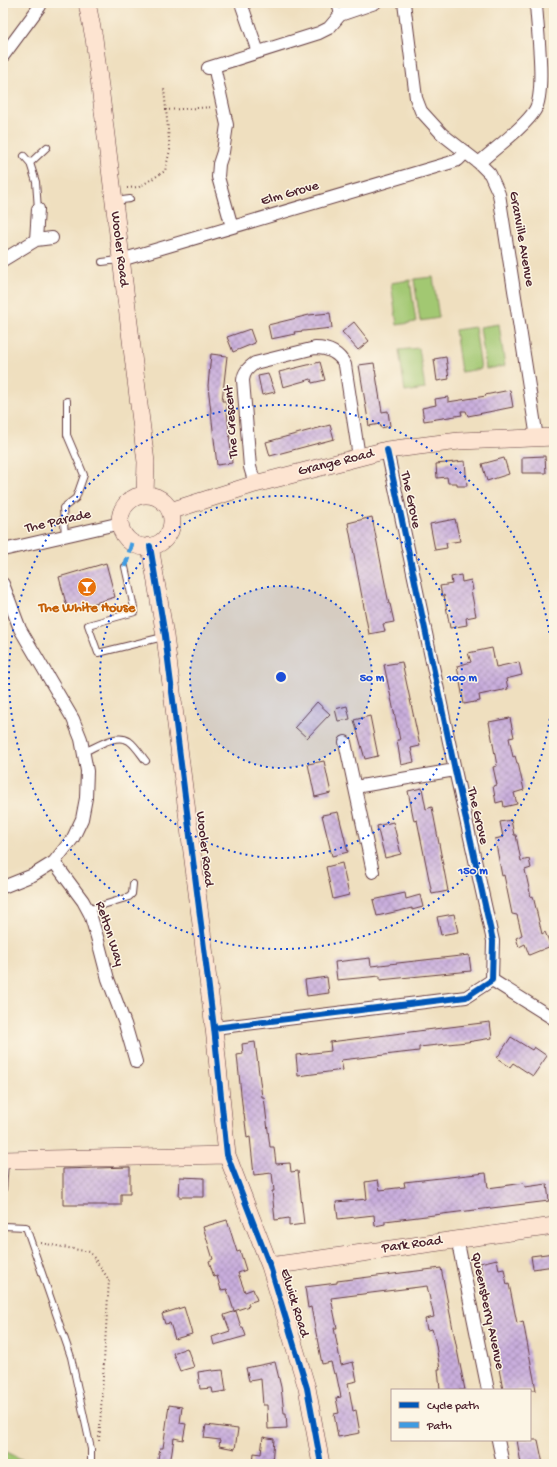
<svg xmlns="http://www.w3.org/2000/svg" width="557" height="1467" font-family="'Gochi Hand',sans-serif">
<defs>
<pattern id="building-cross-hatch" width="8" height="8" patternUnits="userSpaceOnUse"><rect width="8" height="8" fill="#c9aedd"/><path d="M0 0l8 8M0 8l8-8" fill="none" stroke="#a58db3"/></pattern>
</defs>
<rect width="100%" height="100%" fill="#fcf5e5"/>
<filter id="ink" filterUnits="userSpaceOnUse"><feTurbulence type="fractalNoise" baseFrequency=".025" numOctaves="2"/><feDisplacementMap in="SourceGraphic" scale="8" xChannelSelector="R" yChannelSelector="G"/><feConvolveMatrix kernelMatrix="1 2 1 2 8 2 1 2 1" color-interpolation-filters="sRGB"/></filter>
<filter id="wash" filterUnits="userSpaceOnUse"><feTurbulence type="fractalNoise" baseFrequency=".012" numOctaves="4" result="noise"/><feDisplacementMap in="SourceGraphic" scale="16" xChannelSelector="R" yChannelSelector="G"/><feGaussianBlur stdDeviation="0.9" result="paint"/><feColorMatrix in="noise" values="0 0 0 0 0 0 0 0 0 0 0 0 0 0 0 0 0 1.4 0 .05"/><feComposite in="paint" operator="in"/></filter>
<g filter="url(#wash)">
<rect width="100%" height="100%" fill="#efdfbf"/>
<!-- green -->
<path fill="#a2c872" stroke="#76744e" d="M433 277 439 318 420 321 414 279Z
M410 280 416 322 397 325 391 283Z
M499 324 505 366 486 369 480 327Z
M475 327 481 369 461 372 455 330Z
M419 348 425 389 405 392 399 350Z
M3 1450 31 1464H3Z"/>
<g id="blocks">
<!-- building -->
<path fill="url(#building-cross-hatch)" d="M330 313 332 328 294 332 295 334 271 339 268 325 309 315Z
M354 322 369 341 358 350 342 332Z
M250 329 255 343 233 352 227 337Z
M211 354 227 356 222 401H226L232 463 217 465 208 386Z
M446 357 449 379 437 381 434 359Z
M320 362 325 380 312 383 311 379 283 387 279 372Z
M374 363 382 412 388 411 390 426 381 428 380 424 369 426 359 365Z
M268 374 275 392 262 395 258 376Z
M510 390 513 407 468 416 466 411H461L462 415 424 421 422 408 436 405 435 399 448 397V402L486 396 485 395Z
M330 425 334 439 270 456 266 442Z
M545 456 546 473H522V457Z
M504 458 509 474 487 481 482 464Z
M465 461 467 486H457V483H448L447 477 437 478 436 464Z
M372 517 389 604H390L394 622 383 624 385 631 369 634 348 523Z
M455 519 460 541 446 543 447 548 435 550 430 524Z
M106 563 115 597 68 611 59 577Z
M461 575 462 582 471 580 473 590H471L476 616 466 618 467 625 450 628 444 595 442 596 440 586 452 584 451 577Z
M492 648 496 667 519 662 522 675 506 679 508 689 479 695 480 701 464 704 457 666 471 662 468 653Z
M402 662 420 746 411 748 414 762 401 765 397 740H400L384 665Z
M317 702 330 714 307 738 295 727Z
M347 706 350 719 338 721 335 709Z
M370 716 378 756 365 759 354 720Z
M510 718 514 737 509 738 513 757 515 756 517 763H518L524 790 514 793 517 804 504 807 503 801 496 803 493 786 497 785 493 767 497 766 489 722Z
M324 761 331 793 315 797 308 764Z
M422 788 426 809 432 807 448 891 432 894 417 820 414 821 408 791Z
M338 812 348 852 332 856 322 815Z
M511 820 514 835H516L521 861 529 859 531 868 525 870 531 897 533 896 542 934 545 932 551 946 529 955 525 944 519 947 516 938 522 935 517 915 512 914 504 875 502 876 495 839 503 837 500 822Z
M393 822 401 854 385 858 377 826Z
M342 863 349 895 333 899 326 867Z
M405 893 406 899 420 895 423 907 412 910V908L377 916 373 900Z
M454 914 458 932 441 935 437 917Z
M469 955 471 971 380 980V976L337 980 335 962 370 958 371 966Z
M327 977 329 993 307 996 305 980Z
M490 1022 492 1038 467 1042 419 1047V1051L341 1060 343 1070 298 1076 296 1055 331 1051 330 1042Z
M511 1037 532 1050 534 1047 547 1056 533 1076 513 1063 510 1067 497 1058Z
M255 1042 262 1097H264L270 1147H274L276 1164 290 1163 291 1172 298 1171 304 1224 289 1226V1218L275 1220 272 1191H274L272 1173 254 1175 250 1137 247 1138 244 1113H243L237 1055 243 1054 242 1044Z
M130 1167V1194H121V1205H63V1169Z
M486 1173 488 1188 524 1183 525 1187 547 1184 549 1201 385 1221V1224L375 1226 374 1215 338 1219 336 1202 367 1199 365 1182 378 1180 380 1190 405 1187 404 1182Z
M180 1177 204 1178V1197H179Z
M227 1220 237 1252 240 1251 246 1270 238 1273 245 1292 253 1289 257 1300 248 1303 249 1306 234 1311 227 1289 221 1290 217 1276 214 1277 209 1261 213 1259 203 1227Z
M554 1253V1266L533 1269 531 1256Z
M497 1259 499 1270 504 1269 507 1285 509 1284 517 1323 523 1321 536 1390H503L490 1322H492L480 1263Z
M441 1268 465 1390H440L438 1369H440L435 1340 432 1329 427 1330 425 1319 434 1317 427 1286 331 1298 337 1328H334L341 1365 353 1362 357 1381 348 1383 353 1411 356 1410 360 1433 338 1437 334 1414 339 1413 336 1398 341 1397 336 1373 334 1374 331 1362 322 1364 311 1307 308 1308 305 1287 337 1283V1281Z
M184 1307 192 1334 175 1339 170 1323 165 1324 162 1314Z
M236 1311 241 1327H243L246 1336 214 1345 212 1337 230 1331 224 1315Z
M187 1348 194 1367 180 1371 173 1353Z
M275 1362 281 1387 284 1413H286L287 1428 268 1429 267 1405H263L261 1379 249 1381 246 1368Z
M212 1370V1371L223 1370 226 1391 213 1393 212 1388 200 1389 198 1372Z
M169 1405 182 1407 180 1423 186 1424 183 1440 174 1438 170 1464H157L160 1448H163Z
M206 1425 238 1429 235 1449 219 1446 220 1440 204 1438Z
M263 1437 274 1439 272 1464H253L254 1453 261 1454Z
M517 1440H538L543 1464H521Z"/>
</g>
</g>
<g filter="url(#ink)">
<use href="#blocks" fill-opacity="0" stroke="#633c41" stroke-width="1"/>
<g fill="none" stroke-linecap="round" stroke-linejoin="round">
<defs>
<path id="lane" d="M335 3 337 11 340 15
M24 156 30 163
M115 201 130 199
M38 209 36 182 30 163 47 147
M102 262 119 260
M65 536 63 508 76 498 84 475 67 435V401
M125 567 135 612 88 625 98 653 163 637
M84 752C96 747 116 733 129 741 136 746 141 755 146 761
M87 910 129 897 132 894 133 884
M3 1190 5 1162
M3 1226 26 1227 71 1357 91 1449V1464"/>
<path id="street" d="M241 3 258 52
M404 3 416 98 421 111 442 134 479 163 490 174 499 194 537 438
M3 56 40 6
M214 66 227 125 223 152 219 164 218 177 232 227
M208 68 319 33 329 28 340 15 375 3
M479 163C494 149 525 127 535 110 546 92 537 27 536 3
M36 240 38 209
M3 260 36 240 52 238
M121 260 449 163 458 160 465 153
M255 484 250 467 243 380C244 372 248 368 255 363L315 348C329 348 339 353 345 365L359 457
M3 550 121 523
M3 584 20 629 73 719 81 739 87 771 86 798 82 819 73 838 54 862 33 875 3 887
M345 742 373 872
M355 787 455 770
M54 862 83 901 90 914 97 937 108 979 125 1024 136 1062
M492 980 554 1019
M214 1028 466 997 492 980 493 941 455 770 387 450
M457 1238 488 1390
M498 1440 503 1464"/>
<path id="secondary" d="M87 3 94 38 146 462 145 495
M120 521a26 26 0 1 1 52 0a26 26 0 1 1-52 0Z
M170 511 255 484 387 450 459 441 554 437
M150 546 165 636 214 1028 227 1155 270 1266 307 1388 321 1464
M3 1160 227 1155
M270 1266 554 1226"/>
</defs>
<!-- lane casing -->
<use href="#lane" stroke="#633c41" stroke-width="8"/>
<!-- street casing -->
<use href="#street" stroke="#633c41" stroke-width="14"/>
<!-- secondary casing -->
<use href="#secondary" stroke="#633c41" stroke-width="18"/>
<!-- path -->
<path stroke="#633c41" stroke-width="2" stroke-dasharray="1 3" stroke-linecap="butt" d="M165 110 212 107
M127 188 139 187 165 171 170 150 164 89
M41 1243 90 1252 109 1280 99 1442"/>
<!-- lane -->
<use href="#lane" stroke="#fff" stroke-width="6"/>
<!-- street -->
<use href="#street" stroke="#fff" stroke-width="12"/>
<!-- secondary -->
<use href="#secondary" stroke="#fde4d1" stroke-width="17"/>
<!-- quiet -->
<path stroke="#409be1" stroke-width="5" stroke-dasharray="10 5" stroke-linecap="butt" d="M125 567 132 543"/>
<defs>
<path id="cycleway" d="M150 546 165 636 214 1028 227 1155 270 1266 307 1388 321 1464
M214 1028 466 997 492 980 493 941 455 770 387 450"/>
</defs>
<!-- cycleway casing -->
<use href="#cycleway" stroke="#fcf5e5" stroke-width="8"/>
<!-- cycleway -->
<use href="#cycleway" stroke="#0057b8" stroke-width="6"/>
</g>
</g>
<!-- distance rings -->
<circle cx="281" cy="677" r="91" fill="#1d4ed8" fill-opacity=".12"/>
<g fill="none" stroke="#1d4ed8" stroke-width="2" stroke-dasharray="2 4">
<circle cx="281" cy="677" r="91"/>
<circle cx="281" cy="677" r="181"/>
<circle cx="281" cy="677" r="272"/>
</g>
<!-- icons -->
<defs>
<symbol id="bar-disc" viewBox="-11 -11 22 22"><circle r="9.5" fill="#e8710a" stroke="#fcf5e5"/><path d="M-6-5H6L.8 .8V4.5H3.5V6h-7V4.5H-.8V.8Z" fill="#fff"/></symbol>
</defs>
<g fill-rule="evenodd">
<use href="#bar-disc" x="76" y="576" width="22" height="22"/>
</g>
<g text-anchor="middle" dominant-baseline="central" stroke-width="3" stroke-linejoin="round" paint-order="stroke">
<!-- street labels -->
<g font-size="14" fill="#4a1f2b" stroke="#fcf5e5">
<text transform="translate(290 194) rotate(-16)">Elm Grove</text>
<text transform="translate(521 239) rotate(80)">Granville Avenue</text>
<text transform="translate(119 249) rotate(83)">Wooler Road</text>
<text transform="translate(232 422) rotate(-94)">The Crescent</text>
<text transform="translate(336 463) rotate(-14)">Grange Road</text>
<text transform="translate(410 500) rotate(78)">The Grove</text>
<text transform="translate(58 522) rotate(-13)">The Parade</text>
<text transform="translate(477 816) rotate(77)">The Grove</text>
<text transform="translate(204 849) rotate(83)">Wooler Road</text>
<text transform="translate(109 934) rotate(72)">Relton Way</text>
<text transform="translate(412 1245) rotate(-8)">Park Road</text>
<text transform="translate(294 1303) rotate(73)">Elwick Road</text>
<text transform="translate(487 1311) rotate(78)">Queensberry Avenue</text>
</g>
<!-- food labels -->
<g font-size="14" font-weight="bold" fill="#c56008" stroke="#fcf5e5">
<text x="87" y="608">The White House</text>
</g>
</g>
<circle cx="281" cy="677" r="6" fill="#1d4ed8" stroke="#fcf5e5" stroke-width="2"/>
<g font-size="12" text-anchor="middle" font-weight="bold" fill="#1d4ed8" stroke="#fcf5e5" stroke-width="3" stroke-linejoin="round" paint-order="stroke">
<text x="372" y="681">50 m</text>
<text x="462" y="681">100 m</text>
<text x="473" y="874">150 m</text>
</g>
<!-- margin -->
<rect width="557" height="1467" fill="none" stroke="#fcf5e5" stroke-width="16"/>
<!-- legend -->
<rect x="391" y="1389" width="140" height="52" fill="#fcf5e5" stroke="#b59f9b"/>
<rect x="399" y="1402" width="20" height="6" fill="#0057b8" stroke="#b59f9b"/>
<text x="427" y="1409" font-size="12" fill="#4a1f2b">Cycle path</text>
<rect x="399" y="1422" width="20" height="6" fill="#409be1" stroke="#b59f9b"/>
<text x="427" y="1429" font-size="12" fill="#4a1f2b">Path</text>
</svg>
